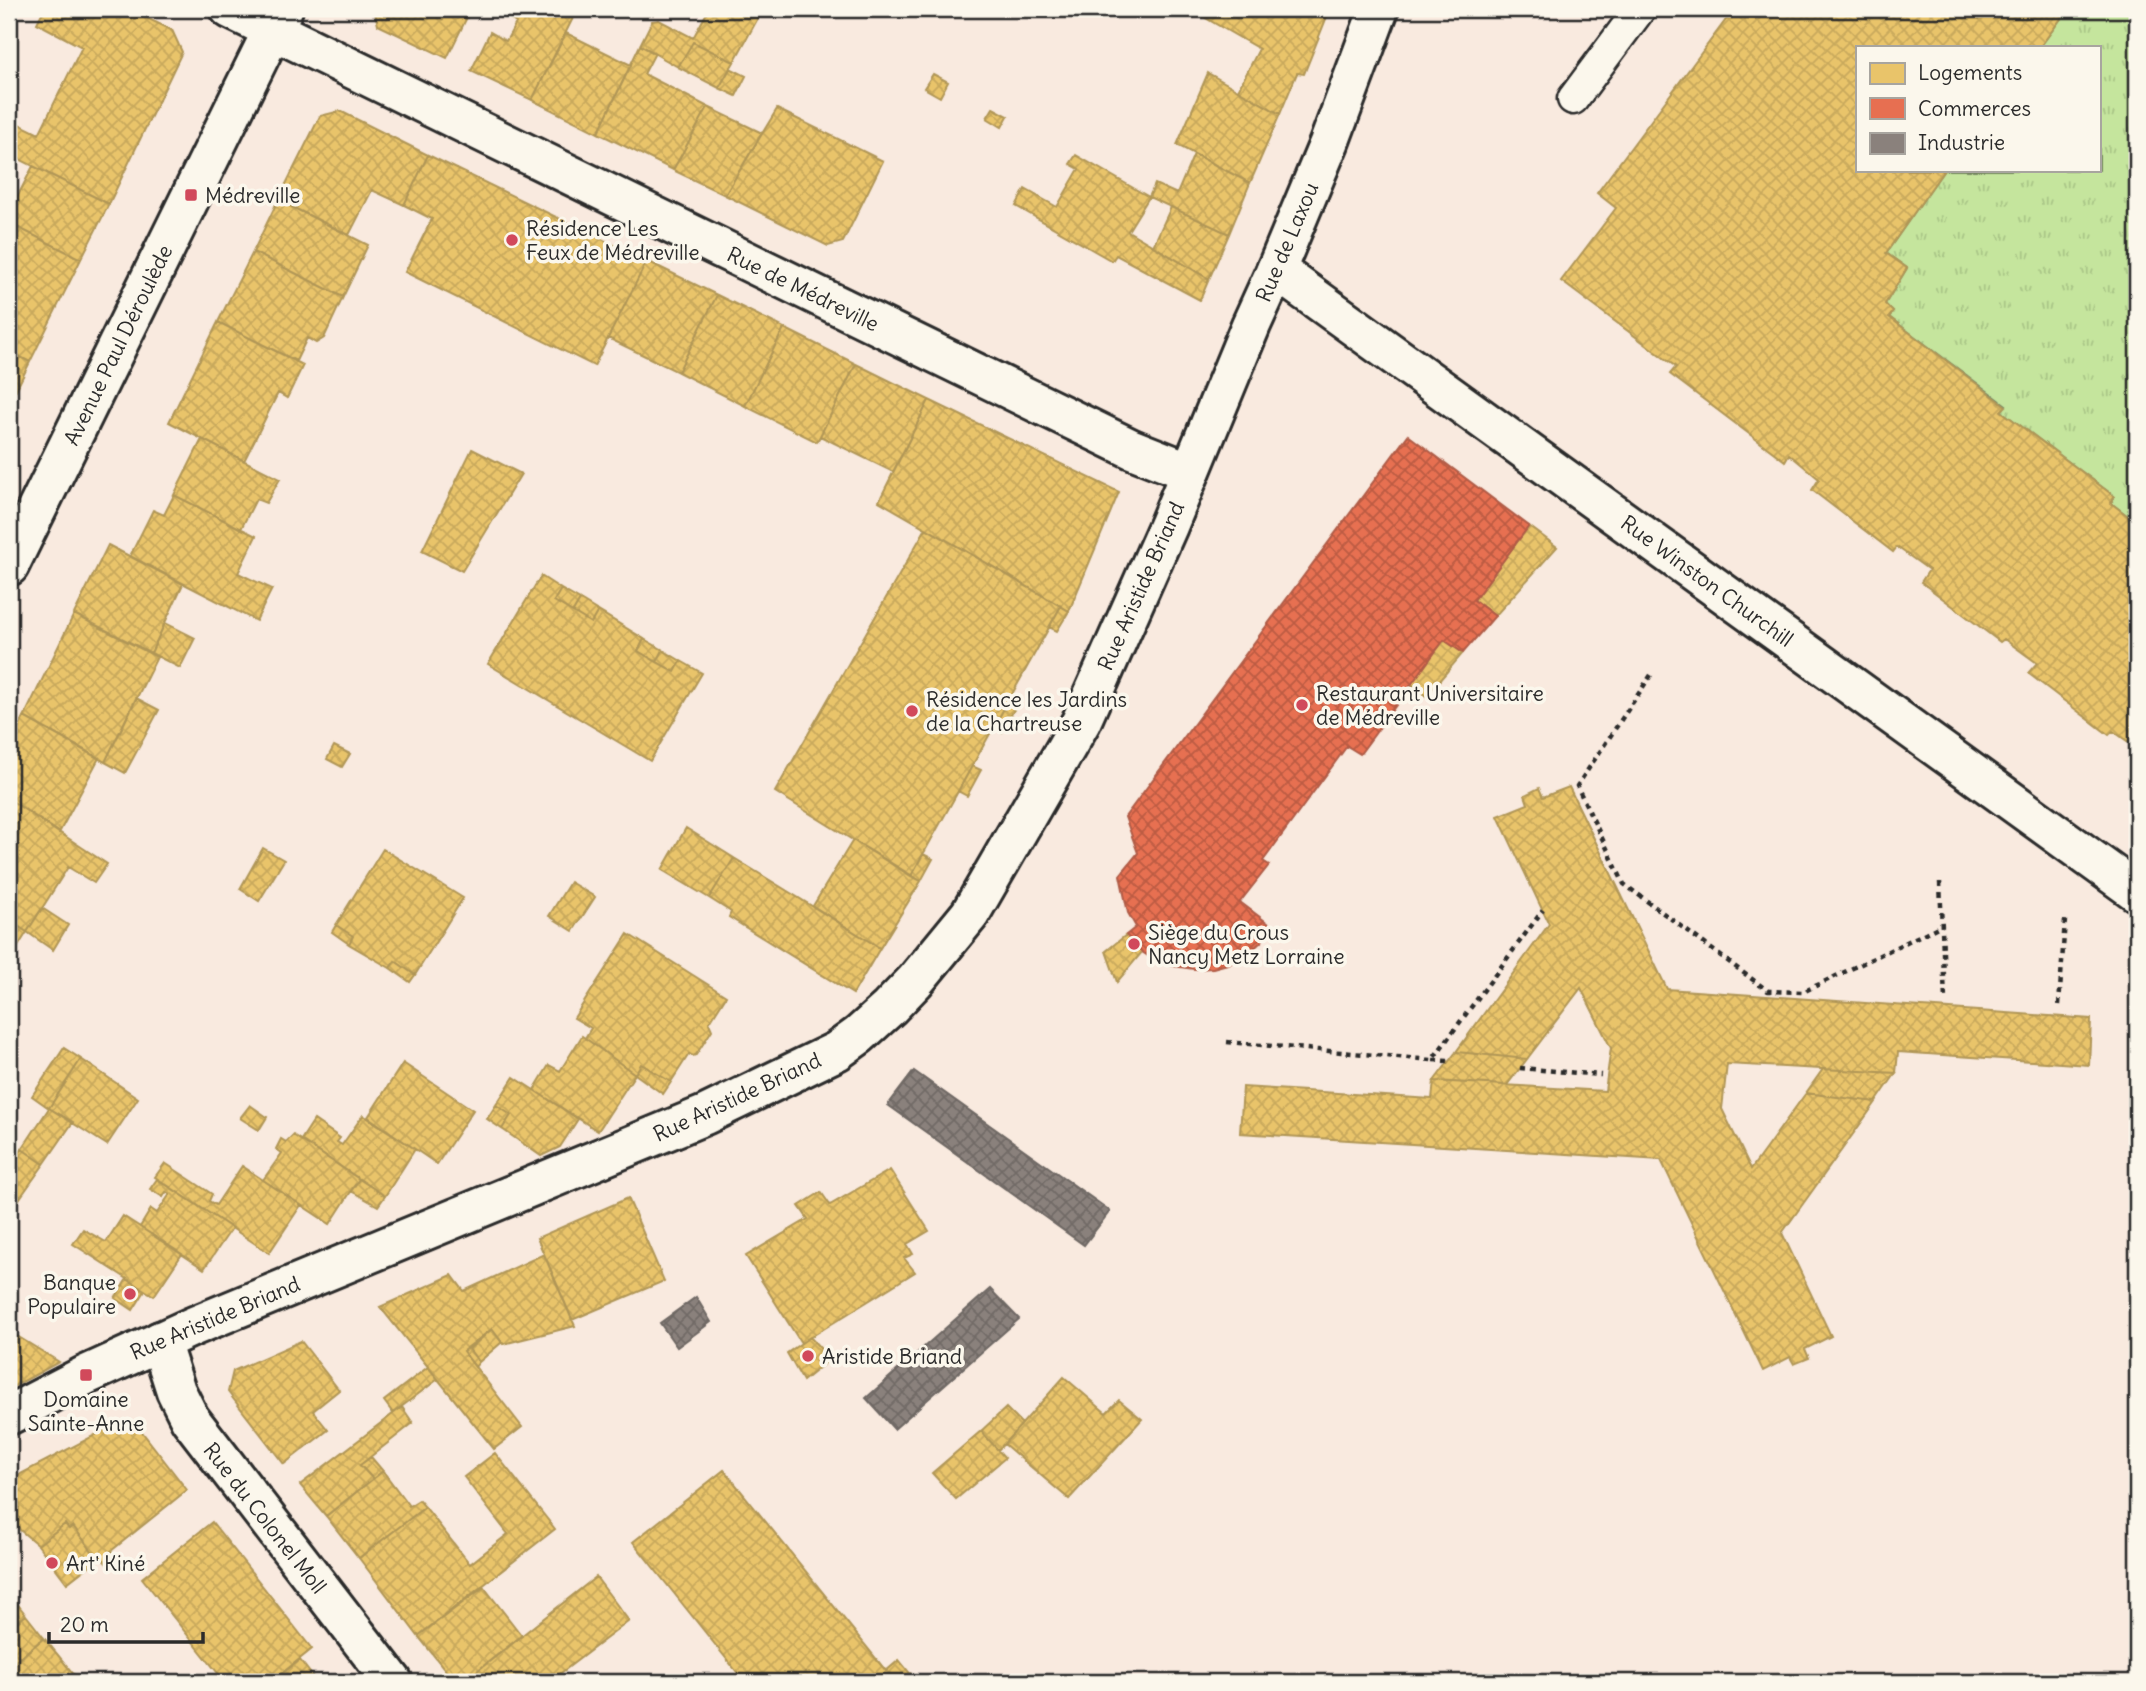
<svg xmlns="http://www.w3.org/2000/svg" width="2146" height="1691" font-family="Delius,sans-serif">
<defs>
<pattern id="grass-tufts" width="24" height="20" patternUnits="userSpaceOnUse" patternTransform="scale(1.75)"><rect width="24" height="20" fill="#c5e59d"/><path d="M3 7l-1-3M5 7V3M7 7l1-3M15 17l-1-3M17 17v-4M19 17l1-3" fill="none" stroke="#a9c587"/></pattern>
<pattern id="homes-cross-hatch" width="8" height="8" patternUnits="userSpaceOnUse" patternTransform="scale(1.75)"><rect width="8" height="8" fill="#e9c46a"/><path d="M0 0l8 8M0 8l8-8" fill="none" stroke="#c8a95c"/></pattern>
<pattern id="shops-cross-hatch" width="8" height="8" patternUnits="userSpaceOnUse" patternTransform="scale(1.75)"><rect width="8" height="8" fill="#e76f51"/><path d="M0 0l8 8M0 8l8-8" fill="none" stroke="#bb5b43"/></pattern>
<pattern id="industry-cross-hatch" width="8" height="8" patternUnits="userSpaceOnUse" patternTransform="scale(1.75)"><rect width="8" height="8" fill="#8a817c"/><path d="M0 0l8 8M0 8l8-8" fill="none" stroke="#716a66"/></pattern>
</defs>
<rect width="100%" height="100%" fill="#f9eadf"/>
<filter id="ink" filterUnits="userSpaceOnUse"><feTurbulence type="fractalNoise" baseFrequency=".0143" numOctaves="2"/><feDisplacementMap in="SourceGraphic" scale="14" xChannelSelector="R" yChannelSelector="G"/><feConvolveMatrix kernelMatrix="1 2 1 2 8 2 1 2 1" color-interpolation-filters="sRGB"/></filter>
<g filter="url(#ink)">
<!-- grass -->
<path fill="url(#grass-tufts)" stroke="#788864" stroke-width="2" d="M2068 9H2137V523L2111 503 2114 496 2001 411 2006 405 1889 317 1893 312 1885 304 1907 268 1886 253 1944 170H2099V47H2040Z"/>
<!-- homes -->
<path fill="url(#homes-cross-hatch)" stroke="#b09657" stroke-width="2" d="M44 9H128L172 30 182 52 109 204 9 154V119L39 134 82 47 37 23Z
M374 9H471L447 58 378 25Z
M505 9H564L575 14 532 100 471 71 490 32 506 41 516 23 512 20Z
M709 9H763L734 62 693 42 678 67 640 45 652 21 659 20 693 38Z
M1190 9H1330L1304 74 1297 73 1280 114 1238 90 1259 49Z
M1734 9H2068L2040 47H1857V170H1944L1886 253 1907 268 1885 304 1893 312 1889 317 2006 406 2001 411 2114 496 2111 503 2137 523V748L2113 731 2109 735 2028 673 2037 663 2004 639 2000 642 1921 582 1929 570 1897 547 1893 552 1812 490 1819 479 1789 454 1785 461 1670 374 1676 367 1561 281 1616 208 1597 193Z
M566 33 631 65 598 133 532 100Z
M693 42 734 62 719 88 678 67Z
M640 45 655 53 644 74 708 107 673 170 598 133Z
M730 68 746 76 736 96 719 88Z
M1208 73 1280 114 1250 183 1177 145Z
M933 74 948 82 940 97 924 88Z
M708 107 762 133 725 195 673 170Z
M993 108 1008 116 1002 127 987 118Z
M777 109 883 161 843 242 828 246 725 195Z
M340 111 428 155 404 205 372 190 349 235 278 200 320 116Z
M1194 154 1250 183 1229 234 1149 197 1155 184 1177 194Z
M428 155 647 261 594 366 405 272 432 219 404 205Z
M1076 155 1149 197 1128 231 1209 279 1200 300 1116 255 1112 261 1016 206 1025 189 1057 207 1079 169 1070 164Z
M33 166 109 204 81 259 9 223V213Z
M278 200 368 245 343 297 253 252Z
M1171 207 1229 234 1209 279 1153 246Z
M9 223 81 259 30 362 9 351Z
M253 252 343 297 324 338 316 343 307 338 296 361 218 322Z
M647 261 717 295 678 372 608 338Z
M717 295 784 328 745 406 678 372Z
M218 322 303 365 287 398 278 393 244 461 169 422Z
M784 328 856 364 817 442 745 406Z
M9 351 30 362 9 404Z
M856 364 929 400 893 472 820 436Z
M929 400 1119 492 1069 611 879 501Z
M202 439 280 479 266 503 256 499 241 529 174 495Z
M472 449 521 474 462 571 422 551Z
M174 495 256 536 238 573 272 589 256 621 130 556 153 510 164 515Z
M1529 526 1557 547 1495 616 1474 600Z
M926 528 1061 606 911 876 775 792Z
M108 545 183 584 151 653 74 614Z
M541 576 561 589 554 601 591 623 598 611 644 639 638 651 675 672 681 661 702 673 650 761 488 664Z
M561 589 580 600 573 612 554 601Z
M580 600 598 611 591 623 573 612Z
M1061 606 1069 611 1057 631 1049 627Z
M74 614 157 657 105 762 24 717Z
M165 623 195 638 180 668 151 653Z
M644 639 663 650 657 662 638 651Z
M1444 640 1463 653 1426 696 1411 684Z
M663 650 681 661 675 672 657 662Z
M1011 696 1019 700 1002 732 994 726Z
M136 698 159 710 125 773 105 762Z
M24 717 99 758 59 833 9 799V748Z
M334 746 350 754 342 767 327 759Z
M972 766 981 770 967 796 958 791Z
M1569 787 1667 989 2091 1019 2089 1065 1898 1052 1896 1073 1727 1064 1722 1109 1751 1169 1806 1093 1876 1102 1782 1233 1831 1336 1805 1349 1809 1358 1794 1364 1790 1357 1763 1371 1661 1160 1240 1133 1243 1087 1432 1099 1434 1081 1605 1091 1611 1048 1581 988 1527 1059 1456 1052 1549 924 1498 816 1528 804 1525 795 1539 788 1543 797Z
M9 799 107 864 94 883 68 867 27 932 9 920Z
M686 828 734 858 709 898 662 870Z
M853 840 921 881 880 948 813 906Z
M263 848 284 860 259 901 240 889Z
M383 849 463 898 415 975 395 961 390 968 349 944 353 936 336 925Z
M923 854 933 859 921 881 911 876Z
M734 858 880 948 853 994 729 917 731 912 709 898Z
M570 882 595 897 573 931 549 916Z
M42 908 68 925 53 950 27 932Z
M9 920 27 932 9 961Z
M336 925 353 936 349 944 332 932Z
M628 934 726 996 709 1023 712 1030 696 1055 693 1056 689 1054 671 1082 641 1064 635 1074 585 1038 591 1028 574 1018Z
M1126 935 1142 952 1117 982 1106 951Z
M395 961 415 975 410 982 390 968Z
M582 1036 635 1074 598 1131 534 1090 549 1065 560 1071Z
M64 1048 81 1059 49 1108 32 1096Z
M1456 1052 1478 1054 1527 1059 1507 1085 1434 1081Z
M81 1059 138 1098 107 1145 49 1108Z
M403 1063 473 1110 437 1164 368 1117Z
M641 1064 671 1082 663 1094 635 1074Z
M1823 1069 1896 1073 1876 1102 1806 1093Z
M514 1077 578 1119 560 1147 541 1156 502 1129 511 1115 496 1105Z
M250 1105 267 1117 259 1130 240 1118Z
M496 1105 511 1115 502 1129 487 1119Z
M49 1108 73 1122 44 1164 22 1149Z
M363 1115 415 1149 385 1196 301 1140 314 1120 340 1138 337 1142 342 1145Z
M293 1135 359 1179 330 1224 263 1180 282 1153 276 1149 281 1139 286 1142Z
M22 1149 44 1164 15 1205 9 1201V1169Z
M165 1163 212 1194 209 1201 216 1205 242 1166 301 1205 269 1253 155 1177Z
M890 1170 929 1231 907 1244 913 1254 904 1258 915 1272 801 1343 746 1256 808 1219 799 1206 821 1192 830 1205Z
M157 1179 232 1228 204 1269 140 1227 151 1209 157 1213 170 1194 166 1192 163 1197 150 1189Z
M359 1179 385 1196 378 1206 351 1191Z
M628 1198 664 1281 572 1320 537 1238Z
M123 1216 182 1254 154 1296 73 1244 83 1229 106 1242Z
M544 1254 575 1326 503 1344 492 1329 463 1351 522 1427 494 1449 380 1307 452 1275 464 1291Z
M127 1279 145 1291 133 1310 115 1298Z
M492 1329 502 1342 479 1362 469 1349Z
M9 1331 56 1360 59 1362 9 1389Z
M810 1337 830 1359 803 1381 787 1353Z
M301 1341 339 1390 313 1411 328 1430 284 1464 228 1392 233 1371Z
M471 1346 469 1349 479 1362 475 1367 463 1351Z
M428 1367 438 1379 393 1413 384 1401Z
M1064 1377 1106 1413 1119 1400 1142 1419 1069 1499 1004 1444Z
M402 1407 413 1423 360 1465 373 1479 326 1516 300 1485Z
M1006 1408 1022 1424 998 1450 981 1431Z
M116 1424 139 1428 187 1490 111 1551 115 1557 107 1564 101 1557 98 1559 73 1526 69 1529 65 1524 38 1545 20 1530 9 1508V1480Z
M981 1431 1005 1458 956 1499 932 1473Z
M495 1453 555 1529 418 1636 359 1558 425 1507 470 1564 508 1534 464 1477Z
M371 1457 383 1471 373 1479 360 1465Z
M724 1470 886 1671 899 1660 917 1682H745L633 1542Z
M383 1471 409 1506 419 1500 425 1507 359 1558 326 1516Z
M212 1522 312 1649 271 1682H225L142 1578Z
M65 1524 69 1529 73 1526 98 1559 67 1583 38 1545Z
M596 1577 629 1621 549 1682H463Z
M484 1587 522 1636 463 1682H455L418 1636Z
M9 1593 26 1615 9 1629Z
M26 1615 44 1638 10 1665 9 1663V1629Z
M44 1638 80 1682H9V1667Z
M300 1660 317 1682H271Z"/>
<!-- shops -->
<path fill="url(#shops-cross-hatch)" stroke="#af5b46" stroke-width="2" d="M1408 435 1529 526 1474 600 1495 616 1463 653 1444 640 1360 754 1347 746 1263 861 1269 865 1240 902 1273 927 1262 941 1250 952 1231 963 1213 968 1194 969 1173 966 1156 961 1142 952 1126 935 1136 927 1128 913 1120 875 1138 853 1125 817Z"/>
<!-- industry -->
<path fill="url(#industry-cross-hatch)" stroke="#6e6764" stroke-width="2" d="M914 1071 1110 1211 1084 1245 888 1105Z
M990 1289 1019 1319 894 1429 866 1398Z
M696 1297 711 1322 677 1347 660 1323Z"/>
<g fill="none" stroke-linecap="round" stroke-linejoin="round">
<defs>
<path id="service" d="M1573 99 1640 9"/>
<path id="minor" d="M230 9 1132 449 1190 472
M1276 270 2137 892
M160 1341 176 1391 190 1419 393 1682"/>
<path id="secondary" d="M9 566 283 9
M9 1415 86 1375 194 1326 705 1115 837 1051 859 1035 889 1008 915 981 970 914 1081 722 1168 526 1251 325 1276 270 1329 143 1379 9"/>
</defs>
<!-- service casing -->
<use href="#service" stroke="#2b2b2b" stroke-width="35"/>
<!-- minor casing -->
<use href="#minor" stroke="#2b2b2b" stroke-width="44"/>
<!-- secondary casing -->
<use href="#secondary" stroke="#2b2b2b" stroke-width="44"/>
<!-- path -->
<path stroke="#2b2b2b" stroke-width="4.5" stroke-dasharray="5 5" stroke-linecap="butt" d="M1651 675 1577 786 1624 884 1768 991 1803 992 1942 925
M1940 882 1945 1000
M2059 1005 2065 920
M1227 1042 1432 1060 1543 910
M1433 1060 1448 1061
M1520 1068 1601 1075"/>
<!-- service -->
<use href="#service" stroke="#fbf7ec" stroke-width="30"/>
<!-- minor -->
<use href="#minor" stroke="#fbf7ec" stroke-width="38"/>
<!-- secondary -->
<use href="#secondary" stroke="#fbf7ec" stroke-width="38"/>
</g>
</g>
<!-- markers -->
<g fill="#d1495b" stroke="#fbf7ec" stroke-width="2.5">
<rect x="184" y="188" width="14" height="14" rx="3.5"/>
<circle cx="512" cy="240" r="7"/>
<circle cx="1302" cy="705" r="7"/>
<circle cx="912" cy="711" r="7"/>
<circle cx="1134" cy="944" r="7"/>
<circle cx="130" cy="1294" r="7"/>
<circle cx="808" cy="1356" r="7"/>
<rect x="79" y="1368" width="14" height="14" rx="3.5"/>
<circle cx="52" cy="1563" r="7"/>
</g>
<g text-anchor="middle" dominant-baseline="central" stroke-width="7" stroke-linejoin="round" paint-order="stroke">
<!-- poi labels -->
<g font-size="21" fill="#2b2b2b" stroke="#fbf7ec" text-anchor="start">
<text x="205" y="195">Médreville</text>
<text x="526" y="228">Résidence Les<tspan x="526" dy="24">Feux de Médreville</tspan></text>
<text x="1316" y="693">Restaurant Universitaire<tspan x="1316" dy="24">de Médreville</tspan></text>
<text x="926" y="699">Résidence les Jardins<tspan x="926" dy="24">de la Chartreuse</tspan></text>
<text x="1148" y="932">Siège du Crous<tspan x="1148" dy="24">Nancy Metz Lorraine</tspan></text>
<text x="116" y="1282" text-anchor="end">Banque<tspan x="116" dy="24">Populaire</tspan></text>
<text x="822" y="1356">Aristide Briand</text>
<text x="86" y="1399" text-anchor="middle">Domaine<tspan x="86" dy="24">Sainte-Anne</tspan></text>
<text x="66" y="1563">Art' Kiné</text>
</g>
<!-- street labels -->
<g font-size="21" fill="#2b2b2b" stroke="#fbf7ec">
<text transform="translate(1287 242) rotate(-67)">Rue de Laxou</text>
<text transform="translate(803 289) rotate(26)">Rue de Médreville</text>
<text transform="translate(118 345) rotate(-64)">Avenue Paul Déroulède</text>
<text transform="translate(1707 581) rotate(36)">Rue Winston Churchill</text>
<text transform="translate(1141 586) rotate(-66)">Rue Aristide Briand</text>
<text transform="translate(737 1097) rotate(-25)">Rue Aristide Briand</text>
<text transform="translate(215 1318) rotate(-23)">Rue Aristide Briand</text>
<text transform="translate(265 1518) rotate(52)">Rue du Colonel Moll</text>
</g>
</g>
<!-- margin -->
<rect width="2146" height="1691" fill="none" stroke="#fbf7ec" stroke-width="35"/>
<rect x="18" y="18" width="2111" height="1656" fill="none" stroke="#2b2b2b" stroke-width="2.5" filter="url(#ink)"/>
<!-- legend -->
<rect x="1856" y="46" width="245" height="126" fill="#fbf7ec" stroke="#a8a59f" stroke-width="2"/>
<rect x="1870" y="63" width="35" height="21" fill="#e9c46a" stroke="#a8a59f" stroke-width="2"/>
<text x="1918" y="80" font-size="21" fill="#2b2b2b">Logements</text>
<rect x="1870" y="98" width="35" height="21" fill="#e76f51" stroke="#a8a59f" stroke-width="2"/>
<text x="1918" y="116" font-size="21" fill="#2b2b2b">Commerces</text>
<rect x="1870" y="133" width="35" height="21" fill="#8a817c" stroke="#a8a59f" stroke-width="2"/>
<text x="1918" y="150" font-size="21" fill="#2b2b2b">Industrie</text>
<!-- scale -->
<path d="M49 1632v10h154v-10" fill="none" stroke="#2b2b2b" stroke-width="3.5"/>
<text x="60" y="1632" font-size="21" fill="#2b2b2b" stroke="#fbf7ec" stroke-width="5" paint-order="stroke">20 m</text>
</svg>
